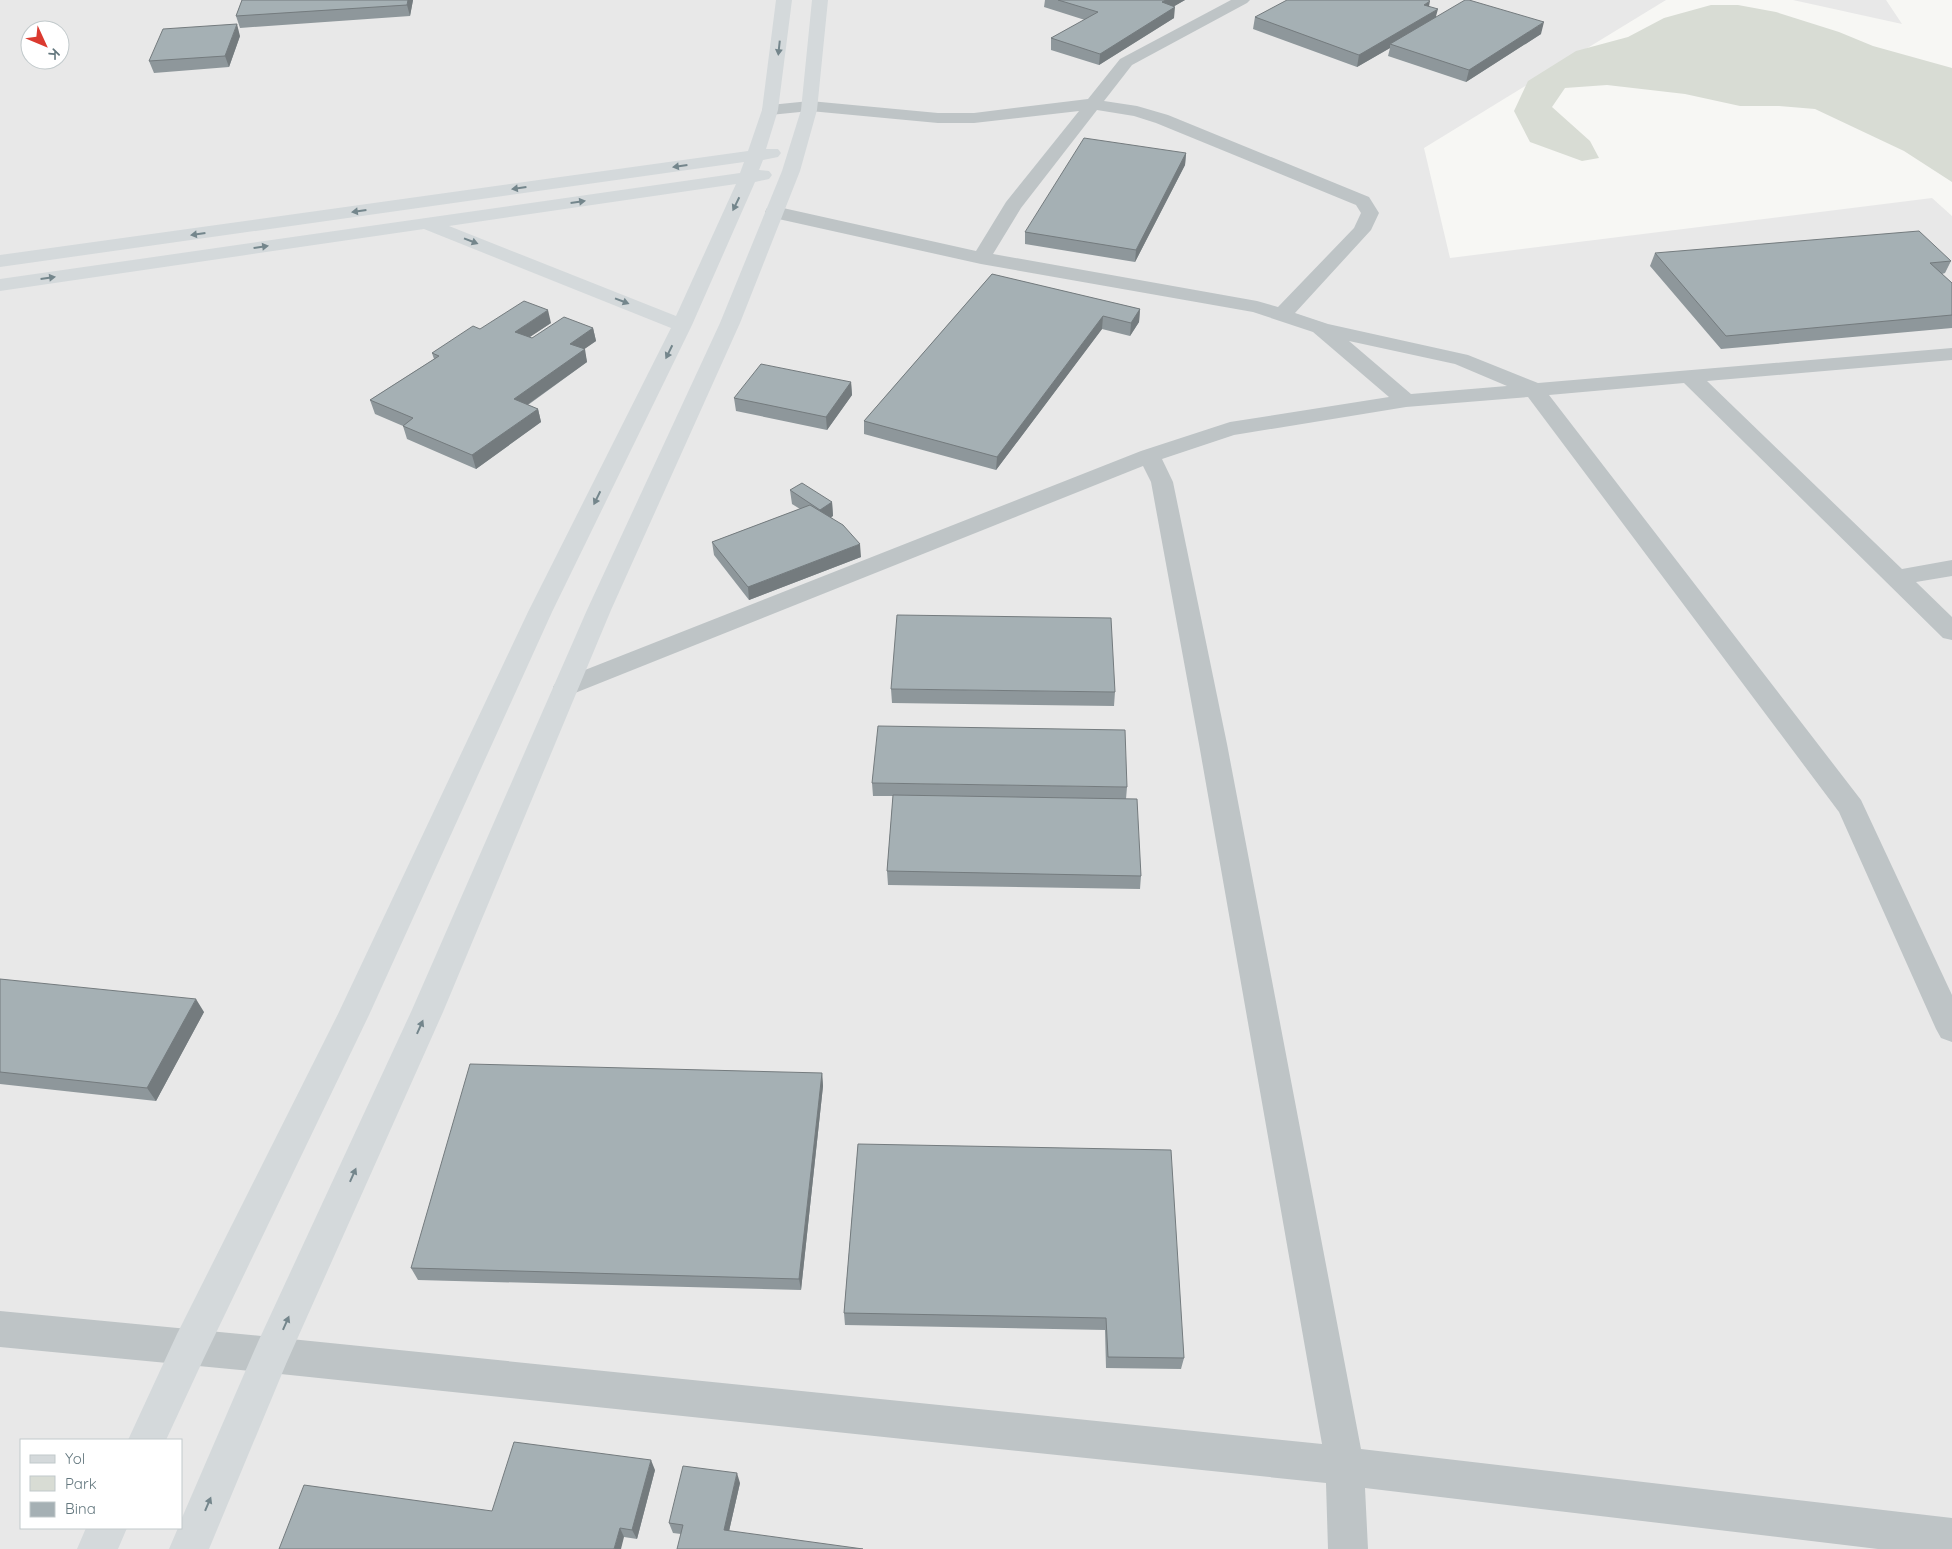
<svg xmlns="http://www.w3.org/2000/svg" width="1952" height="1549" font-family="Quicksand,sans-serif">
<rect width="100%" height="100%" fill="#f7f7f4"/>
<!-- built -->
<path fill="#e8e8e8" fill-rule="evenodd" d="M0 0H1666L1424 148 1450 258 1932 198 1952 216V1549H0ZM30 30H60V60H30ZM21 1440H181V1528H21Z
M1793 0H1886L1902 24Z"/>
<!-- green -->
<path fill="#d8dcd4" d="M1711 5H1738L1776 12 1839 32 1873 46 1952 68V182L1904 151 1815 109 1779 106H1740L1685 94 1607 85 1565 88 1552 107 1590 141 1599 158 1582 161 1530 142 1514 111 1528 81 1576 51 1628 37 1664 18Z"/>
<g fill="none" stroke-linecap="round" stroke-linejoin="round">
<!-- minor -->
<path fill="#bec4c6" fill-rule="evenodd" d="M1231 0H1250L1247 3 1132 65 1104 101 1137 106 1168 115 1369 197 1379 213 1371 230 1295 313 1328 324 1468 355 1538 383 1952 348V360L1707 381 1902 569 1952 560V576L1916 582 1952 617V640L1943 638 1684 383 1549 395 1861 800 1952 995V1042L1941 1038 1936 1029 1839 812 1528 397 1406 407 1234 435 1162 459 1173 482 1227 744 1361 1449 1952 1518V1549H1878L1365 1488 1368 1549H1328L1326 1483 271 1373 0 1347V1311L271 1337 1322 1444 1199 744 1151 482 1143 466 575 693 566 696 557 693 553 687 557 681 1141 451 1230 422 1389 397 1313 332 1253 312 981 264 774 218 767 216 765 212 767 208 774 206 976 251 1006 202 1079 111 974 123H938L810 111 770 115 764 114 762 110 764 106 770 105 810 101 938 113H974L1088 99 1120 59ZM1097 110 1134 116 1156 123 1356 205 1361 213 1354 228 1278 307 1257 301 993 254 1021 208ZM1349 341 1455 364 1507 386 1411 394Z"/>
<!-- primary -->
<path fill="#d4d9db" fill-rule="evenodd" d="M776 0H792L778 110 766 149H778L781 153 778 157 763 160 759 170 769 171 772 175 769 179 755 182 692 325 552 612 369 1015 203 1360 166 1440H128L177 1334 338 1014 528 612 671 328 424 229 0 291V279L740 173 744 162 0 267V255L748 151 762 110ZM736 184 676 316 449 226Z
M812 0H828L817 110 800 171 740 323 611 610 443 1012 286 1364 209 1549H169L178 1528H181V1520L258 1342 411 1012 587 610 720 323 782 171 801 110Z
M86 1528H127L118 1549H77Z"/>
</g>
<!-- wall -->
<path fill="#8e979b" d="M242 0H413L410 16 240 28 236 16Z
M1045 0H1185L1174 6V18L1099 65 1051 50V38L1085 20 1044 7Z
M1429 6 1436 17 1541 34 1466 82 1388 56 1390 48 1357 67 1253 29 1255 17Z
M240 36 229 67 154 73 149 61Z
M1186 153 1185 165 1135 262 1025 244V232Z
M1655 253 1951 261 1945 273 1942 274 1952 283V328L1721 349 1650 266Z
M992 274 1140 309 1139 322 1130 336 1102 329 996 470 864 434V421Z
M551 323 529 337 532 338 593 328 596 341 584 349 587 362 528 405 538 409 541 422 476 469 407 439 403 426 375 414 370 400 434 359 432 353 480 329Z
M851 382 852 395 827 430 736 411 734 398Z
M790 490 832 502 833 516 831 517 861 557 749 600 714 555 712 542 800 509 792 504Z
M891 689 1115 692 1114 706 892 703Z
M872 783 1127 787 1126 799 1141 876 1140 889 888 885 887 871 893 796H873Z
M0 979 204 1012 156 1101 0 1084Z
M822 1073 823 1086 801 1290 418 1280 411 1268Z
M858 1144 1184 1358 1181 1369 1106 1368 1105 1330 845 1325 844 1313Z
M655 1470 637 1539 624 1537 492 1511Z
M740 1483 729 1531 681 1534 673 1533 669 1523Z"/>
<!-- shaded-wall -->
<path fill="#747b7e" d="M408 0H413L410 16 407 5Z
M1166 0H1185L1161 14 1162 2Z
M1430 1 1428 12 1424 5Z
M1175 7 1174 18 1099 65 1100 54Z
M1438 9 1435 20 1390 44V48L1357 67 1359 55Z
M1544 22 1541 34 1466 82 1469 70Z
M237 24 240 36 229 67 225 56Z
M1186 153 1185 165 1135 262 1136 250Z
M1140 309 1139 322 1130 336 1131 323Z
M548 310 551 323 518 345 515 332Z
M1103 316 1102 329 996 470 997 457Z
M593 328 596 341 573 357 570 344Z
M585 349 587 362 517 412 514 399Z
M851 382 852 395 827 430 826 417Z
M538 409 541 422 476 469 472 455Z
M832 502 833 516 821 523 820 510Z
M860 544 861 557 749 600 748 587Z
M196 999 204 1012 156 1101 147 1088Z
M822 1073 823 1086 801 1290 799 1279Z
M651 1460 655 1470 637 1539 632 1530Z
M737 1473 740 1483 727 1540 724 1530Z
M620 1528 624 1537 621 1549H614Z"/>
<!-- building -->
<path fill="#a5b0b4" stroke="#747b7e" d="M242 0H408L407 5 236 16Z
M1058 0H1166L1162 2 1175 7 1100 54 1051 38 1098 12Z
M1287 0H1428L1430 1 1424 5 1438 9 1359 55 1255 17Z
M1465 0H1469L1544 22 1469 70 1390 44Z
M237 24 225 56 149 61 163 29Z
M1084 138 1186 153 1136 250 1025 232Z
M1919 231 1951 261 1930 263 1952 283V315L1726 336 1655 253Z
M992 274 1140 309 1131 323 1103 316 997 457 864 421Z
M524 301 548 310 515 332 532 338 564 317 593 328 570 344 585 349 514 399 538 409 472 455 403 426 413 418 370 400 439 356 432 353 473 326 480 329Z
M761 364 851 382 826 417 734 398Z
M802 483 832 502 820 510 790 490Z
M810 505 843 525 860 544 748 587 712 542Z
M897 615 1111 618 1115 692 891 689Z
M878 726 1125 730 1127 787 872 783Z
M893 795 1137 799 1141 876 887 871Z
M0 979 196 999 147 1088 0 1072Z
M470 1064 822 1073 799 1279 411 1268Z
M858 1144 1171 1150 1184 1358 1108 1357 1106 1318 844 1313Z
M514 1442 651 1460 632 1530 620 1528 614 1549H279L304 1485 492 1511Z
M683 1466 737 1473 724 1530 863 1549H677L683 1525 669 1523Z"/>
<!-- one-way arrows -->
<defs><path id="oneway-solid" d="M-6-.8H1V-3.2L6.5 0L1 3.2V.8H-6Z" transform="scale(1.25)"/></defs>
<g fill="#74868c">
<use href="#oneway-solid" transform="translate(779 48) rotate(96)"/>
<use href="#oneway-solid" transform="translate(680 166) rotate(172)"/>
<use href="#oneway-solid" transform="translate(519 188) rotate(172)"/>
<use href="#oneway-solid" transform="translate(578 202) rotate(-8)"/>
<use href="#oneway-solid" transform="translate(736 204) rotate(116)"/>
<use href="#oneway-solid" transform="translate(359 211) rotate(172)"/>
<use href="#oneway-solid" transform="translate(198 234) rotate(172)"/>
<use href="#oneway-solid" transform="translate(471 241) rotate(21)"/>
<use href="#oneway-solid" transform="translate(261 247) rotate(-8)"/>
<use href="#oneway-solid" transform="translate(48 278) rotate(-8)"/>
<use href="#oneway-solid" transform="translate(622 301) rotate(21)"/>
<use href="#oneway-solid" transform="translate(669 352) rotate(116)"/>
<use href="#oneway-solid" transform="translate(597 498) rotate(116)"/>
<use href="#oneway-solid" transform="translate(420 1027) rotate(-66)"/>
<use href="#oneway-solid" transform="translate(353 1175) rotate(-66)"/>
<use href="#oneway-solid" transform="translate(286 1323) rotate(-66)"/>
<use href="#oneway-solid" transform="translate(208 1504) rotate(-67)"/>
</g>
<!-- legend -->
<rect x="20" y="1439" width="162" height="90" fill="#ffffff" stroke="#c1c9cb"/>
<rect x="30" y="1455" width="25" height="8" fill="#d4d9db" stroke="#c1c9cb"/>
<text x="65" y="1464" font-size="15" fill="#63777e">Yol</text>
<rect x="30" y="1476" width="25" height="15" fill="#d8dcd4" stroke="#c1c9cb"/>
<text x="65" y="1489" font-size="15" fill="#63777e">Park</text>
<rect x="30" y="1502" width="25" height="15" fill="#a5b0b4" stroke="#c1c9cb"/>
<text x="65" y="1514" font-size="15" fill="#63777e">Bina</text>
<!-- north arrow -->
<g transform="translate(45 45) rotate(134)"><circle r="24" fill="#ffffff" stroke="#c1c9cb"/>
<path d="M0-4L9 19L0 12L-9 19Z" fill="#db3a30"/>
<text y="-8" font-size="14" font-weight="bold" text-anchor="middle" fill="#63777e">K</text>
</g>
</svg>
